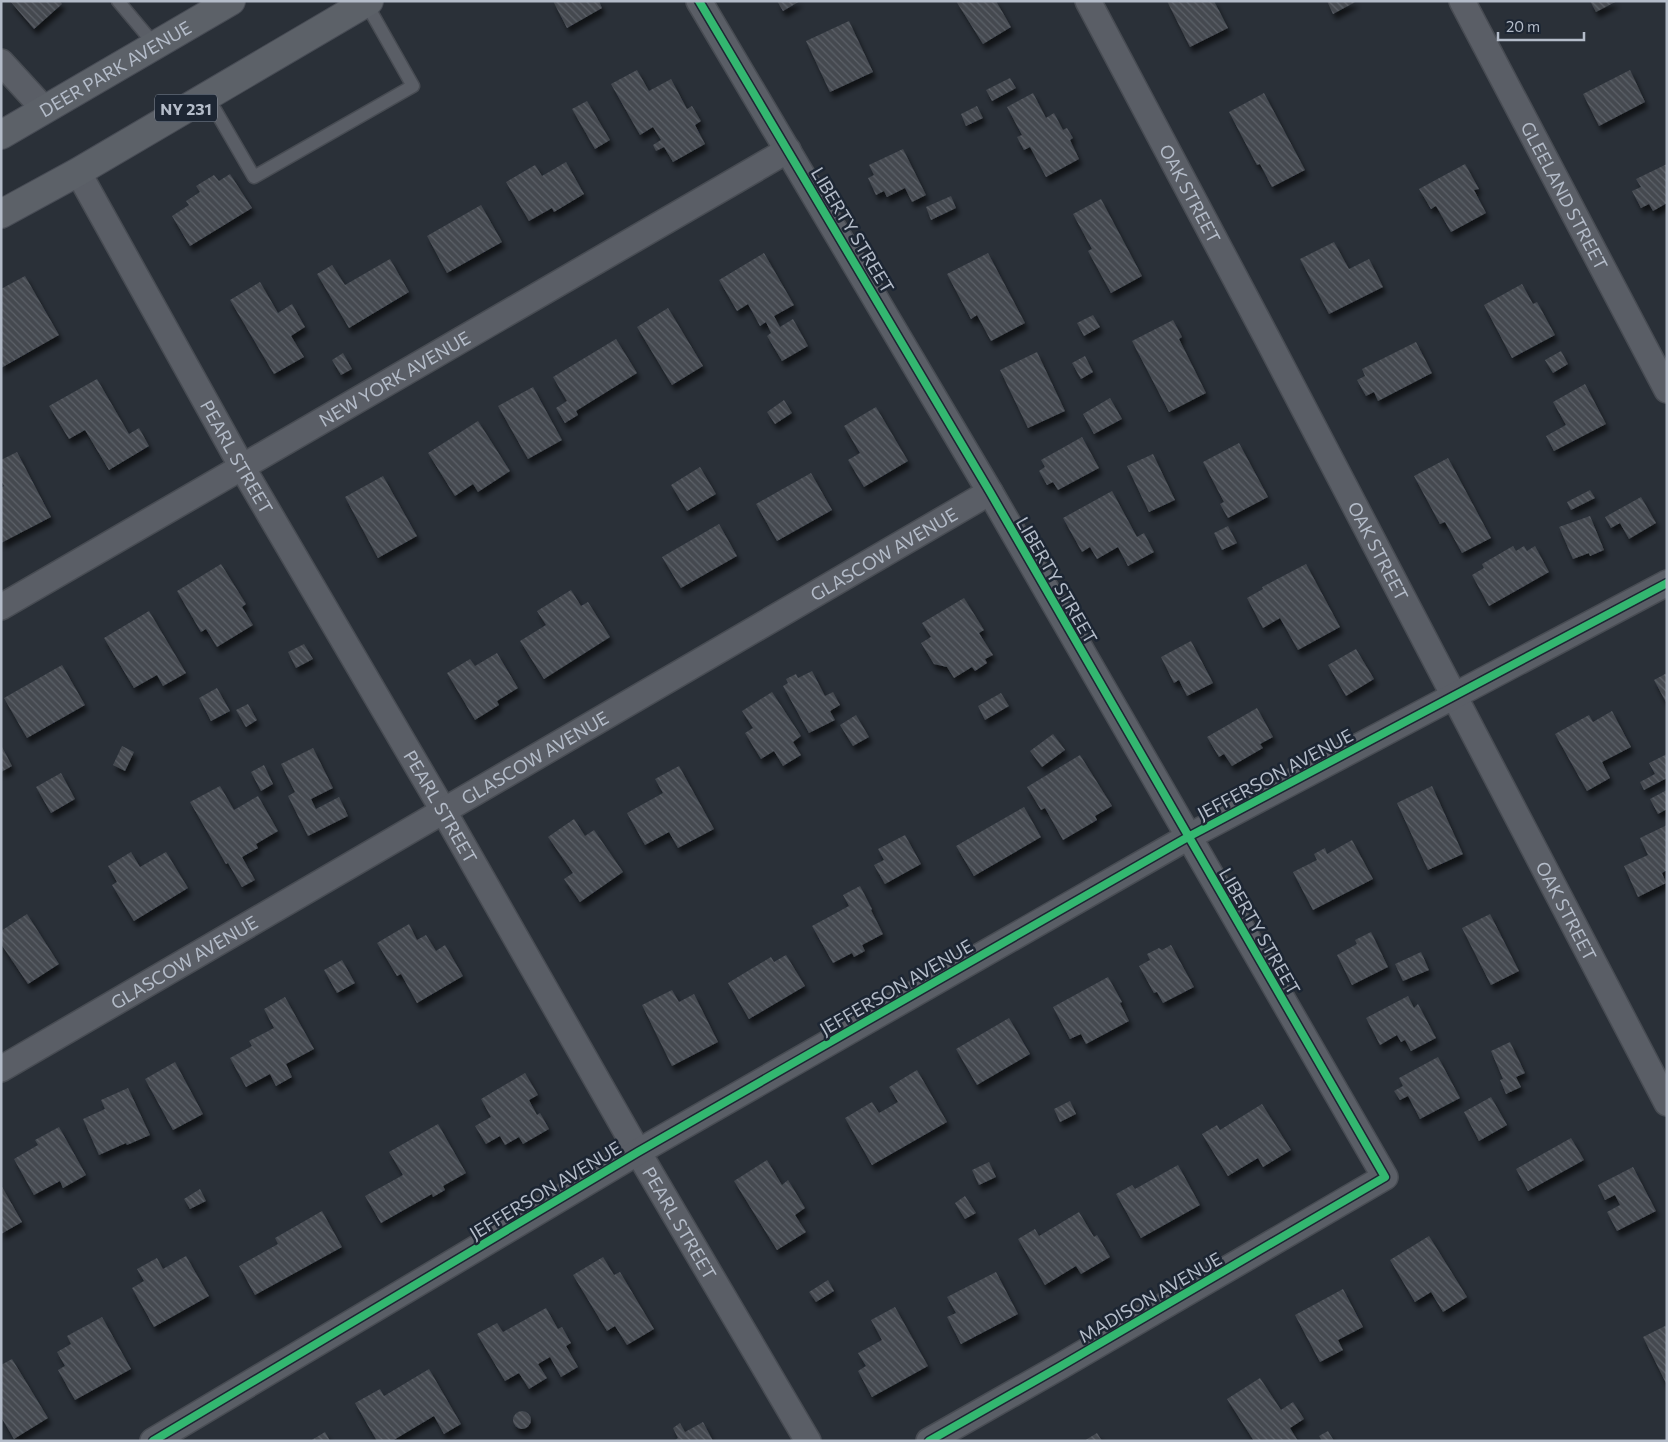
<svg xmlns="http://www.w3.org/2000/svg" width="1668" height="1442" font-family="Commissioner,sans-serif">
<defs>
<pattern id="building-back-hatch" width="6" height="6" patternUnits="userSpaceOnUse" patternTransform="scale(1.25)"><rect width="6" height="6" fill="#444950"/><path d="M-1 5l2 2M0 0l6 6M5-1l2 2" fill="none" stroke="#5d6168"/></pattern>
<filter id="shadow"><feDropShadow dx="3" dy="5.5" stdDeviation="2.5" flood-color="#0009"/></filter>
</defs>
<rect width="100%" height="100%" fill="#2a3038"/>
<!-- building -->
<path fill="url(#building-back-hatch)" filter="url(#shadow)" d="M10 1H60L62 4 34 29Z
M553 1H599L602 8 567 28Z
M777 1H800L783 11Z
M956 1H996L1011 27 983 44Z
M1167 1H1214L1228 28 1190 47Z
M1327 1H1357L1333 14Z
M1590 1H1617L1596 12Z
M849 21 873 72 830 92 806 41Z
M637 70 649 91 671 79 687 109 692 106 701 121 695 125 705 144 673 162 664 147 656 151 653 145 661 140 653 127 640 135 611 84Z
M1630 70 1645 102 1599 126 1583 94Z
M1010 78 1016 88 992 101 986 90Z
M1033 93 1046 118 1054 113 1063 130 1067 128 1073 138 1070 140 1079 159 1046 177 1030 147 1024 150 1017 137 1022 135 1007 107Z
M1264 93 1305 170 1272 187 1260 164 1257 165 1229 112Z
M587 101 610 140 595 149 572 109Z
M977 106 983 118 966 126 961 114Z
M903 149 926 195 912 202 905 188 887 197 884 191 876 195 868 178 874 175 869 165Z
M566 162 584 194 554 212 552 208 529 221 506 182 535 165 542 176Z
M1465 164 1479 189 1474 190 1486 213 1451 232 1436 206 1431 209 1419 189Z
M1667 164V203L1653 211 1649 204 1641 208 1632 191 1641 187 1636 179Z
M230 174 252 208 190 246 172 216 189 205 186 201 200 192 196 186 214 175 219 181Z
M951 196 956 208 931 220 926 207Z
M1101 199 1142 276 1111 293 1088 251 1092 249 1073 214Z
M481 205 502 242 447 273 427 236Z
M1334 242 1349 269 1369 259 1383 287 1329 314 1300 259Z
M764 253 794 305 774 316 780 327 793 319 808 346 782 361 767 336 771 333 766 322 760 326 748 304 737 311 719 280Z
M988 253 1025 323 991 341 977 315 971 319 947 274Z
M390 259 409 292 349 328 317 274 332 265 345 285Z
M25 276 59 335 1 368V289Z
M260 282 278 313 292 304 305 327 291 336 304 357 274 374 230 300Z
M1522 284 1533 304 1537 302 1555 335 1512 358 1484 305Z
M668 308 703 366 672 385 637 327Z
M1093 315 1100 327 1084 336 1077 323Z
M1173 320 1182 337 1179 339 1206 393 1169 412 1132 341Z
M616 339 637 373 576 411 578 415 565 423 556 408 567 401 553 377Z
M1416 342 1432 373 1378 401 1374 392 1366 396 1357 380 1365 376 1362 369Z
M1561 351 1568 364 1553 373 1545 360Z
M1037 352 1065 411 1028 428 1000 370Z
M343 353 352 369 341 375 332 360Z
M1085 356 1093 372 1081 379 1072 363Z
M97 379 129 434 139 428 149 446 109 470 85 430 69 439 49 406Z
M1585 384 1606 424 1554 451 1546 436 1566 425 1553 402Z
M533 387 562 440 528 459 498 406Z
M1110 398 1122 419 1094 434 1083 414Z
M784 400 792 413 775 424 767 412Z
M876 407 908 461 864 487 848 460 860 453 844 426Z
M478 421 510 471 478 492 473 484 455 496 428 453Z
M1082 437 1099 468 1058 490 1053 482 1047 485 1039 471 1045 467 1041 460Z
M1239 443 1268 497 1228 518 1220 504 1224 502 1203 462Z
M17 452 51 517 1 543V488L4 486 1 481V460Z
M1153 454 1175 500 1149 512 1127 466Z
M1448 458 1491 538 1462 553 1445 522 1440 524 1414 476Z
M700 467 716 494 687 511 671 485Z
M811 473 832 510 777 541 756 504Z
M383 476 417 536 378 558 345 497Z
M1590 490 1595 498 1571 510 1567 502Z
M1112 491 1137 537 1144 533 1154 552 1128 566 1118 547 1097 559 1090 547 1082 552 1063 518Z
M1641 497 1656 523 1629 539 1620 523 1611 528 1605 517Z
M1590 516 1604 550 1590 556 1589 553 1573 559 1559 527Z
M719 524 737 556 681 588 662 557Z
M1228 526 1237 543 1222 550 1214 533Z
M1513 546 1516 551 1524 546 1527 551 1535 546 1549 572 1489 606 1472 575 1484 568 1482 564Z
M221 564 246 604 242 607 253 625 217 647 206 629 201 632 177 591Z
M1306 564 1340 627 1298 650 1280 618 1263 628 1247 598 1263 589 1262 587Z
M571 590 581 606 588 602 610 637 544 679 520 641 546 625 537 611Z
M964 598 984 630 979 633 993 655 985 659 987 663 975 671 972 667 954 678 947 667 934 664 921 643 931 637 922 623Z
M149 611 186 673 163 686 157 675 134 688 104 638Z
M1191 641 1213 683 1187 696 1179 680 1174 683 1161 657Z
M304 644 313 659 296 668 288 652Z
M1356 649 1374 679 1346 696 1328 665Z
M497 653 518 688 497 701 499 705 475 720 447 673 470 659 475 666Z
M62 665 85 705 27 738 4 698Z
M812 671 825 696 833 692 840 705 830 711 835 720 809 733 783 686 788 683 786 679 796 674 798 678Z
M1667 673V704L1654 680Z
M217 688 230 711 211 721 199 698Z
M772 692 801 736 793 742 801 755 783 766 774 751 761 759 745 733 753 728 742 711Z
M1001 693 1009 706 985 720 978 706Z
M248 704 257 720 246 727 236 710Z
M1257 708 1273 737 1260 744 1263 748 1232 766 1224 754 1219 757 1207 737Z
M1612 711 1631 747 1602 762 1610 778 1587 791 1555 734 1589 715 1593 722Z
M856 715 869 737 853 746 840 725Z
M1053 734 1065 750 1042 767 1030 751Z
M1 745 12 766 1 772Z
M122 746 134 752 125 771 113 765Z
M313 748 333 788 311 799 316 809 339 797 348 816 308 836 288 796 295 792 281 764Z
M1667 754V778L1644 790 1640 782 1655 774 1649 763Z
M1080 755 1112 806 1095 816 1097 820 1063 840 1045 808 1041 810 1027 787Z
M264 765 273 784 261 791 251 772Z
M679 766 714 829 678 848 669 832 645 845 627 813 663 793 655 779Z
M61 773 75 799 51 813 36 787Z
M220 786 234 810 258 796 278 831 256 844 258 848 242 857 255 880 242 887 228 863 226 864 190 802Z
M1432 786 1463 854 1428 870 1397 803Z
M1667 790V809L1658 814 1650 799Z
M1024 807 1041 837 974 876 956 846Z
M574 819 585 836 594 830 623 872 580 902 564 879 573 873 548 837Z
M1667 825V870L1662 873 1666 883 1638 897 1624 866 1648 855 1640 838Z
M905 835 921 864 885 884 874 865 884 860 878 849Z
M1352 840 1373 879 1313 910 1293 872 1317 860 1314 854 1325 848 1327 854Z
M131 852 140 867 166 852 188 888 134 921 112 885 117 882 108 866Z
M860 886 872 909 871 910 883 934 862 945 865 951 854 957 852 953 833 963 812 926 849 906 843 895Z
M27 914 59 964 28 984 1 944V931Z
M1490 914 1519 971 1491 985 1462 928Z
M409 924 417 940 426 935 436 951 445 945 463 976 417 1003 401 974 397 976 377 943Z
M1371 932 1388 967 1352 985 1337 955 1357 944 1355 940Z
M1171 945 1194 987 1163 1003 1157 992 1154 993 1139 966 1150 960 1147 954 1159 948 1162 950Z
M1421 952 1429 970 1403 981 1395 964Z
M786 955 805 986 749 1019 728 983 771 957 774 962Z
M342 960 355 983 337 993 324 970Z
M1108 977 1122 1002 1120 1003 1129 1021 1086 1044 1081 1034 1070 1039 1053 1007Z
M672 990 679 1002 694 994 718 1042 672 1066 642 1005Z
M1408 996 1414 1008 1418 1004 1436 1038 1411 1051 1405 1040 1401 1042 1397 1035 1380 1045 1366 1018Z
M285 997 314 1049 286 1064 292 1077 276 1086 270 1074 246 1087 230 1058 252 1046 249 1041 274 1028 264 1009Z
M1009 1018 1030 1054 977 1085 956 1049Z
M1510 1042 1525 1073 1516 1077 1521 1087 1506 1094 1500 1080 1503 1079 1491 1051Z
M1438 1057 1460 1098 1420 1119 1408 1096 1400 1100 1394 1091 1403 1086 1399 1078Z
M175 1062 203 1114 173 1130 145 1079Z
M917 1070 947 1122 872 1165 845 1118 872 1102 879 1113 898 1102 889 1087Z
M525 1073 538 1095 529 1100 537 1115 540 1113 549 1129 523 1144 519 1137 505 1145 500 1136 486 1144 475 1126 491 1117 481 1099Z
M128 1088 150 1135 127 1145 126 1143 99 1155 83 1119 105 1109 101 1100Z
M1491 1097 1507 1125 1479 1141 1464 1112Z
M1070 1101 1076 1114 1060 1122 1054 1109Z
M1262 1104 1291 1150 1263 1167 1258 1158 1228 1176 1202 1134 1217 1125 1220 1130Z
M438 1124 466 1173 443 1186 445 1190 433 1197 432 1194 381 1223 365 1196 403 1175 389 1152Z
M59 1127 86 1175 63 1188 60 1181 34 1195 14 1159 38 1145 35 1140Z
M1571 1138 1584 1160 1528 1191 1516 1169Z
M767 1160 782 1185 788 1180 805 1208 795 1215 806 1232 777 1250 734 1181Z
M989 1162 996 1177 979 1185 972 1170Z
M1178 1165 1200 1205 1141 1238 1116 1194 1132 1185 1135 1189Z
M1633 1167 1656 1211 1617 1231 1607 1212 1620 1205 1615 1195 1605 1200 1598 1185Z
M1 1185 22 1222 1 1234Z
M200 1189 206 1201 190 1209 184 1199Z
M965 1196 976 1213 965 1219 955 1203Z
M322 1211 342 1247 255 1295 239 1266 278 1244 275 1238Z
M1079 1212 1094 1237 1097 1235 1110 1257 1081 1274 1076 1266 1045 1285 1018 1239 1035 1229 1039 1236Z
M1429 1236 1467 1297 1443 1312 1431 1292 1415 1302 1390 1260Z
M186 1256 209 1296 154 1327 132 1288 144 1281 137 1269 157 1258 163 1269Z
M603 1257 614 1275 620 1272 654 1329 627 1345 615 1326 607 1331 573 1275Z
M996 1272 1018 1314 961 1344 947 1317 956 1313 947 1297Z
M828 1280 834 1291 816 1302 809 1292Z
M1343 1289 1363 1327 1338 1340 1343 1350 1320 1362 1295 1315Z
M895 1307 928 1366 872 1397 858 1371 866 1366 858 1353 882 1340 871 1320Z
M546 1308 558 1329 562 1327 571 1343 566 1346 578 1367 561 1377 550 1357 538 1364 547 1378 529 1389 519 1373 505 1381 477 1334 497 1323 503 1332Z
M102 1317 131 1369 75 1400 58 1370 65 1366 57 1352 71 1344 67 1336Z
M1667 1325V1385L1643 1337Z
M12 1359 48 1418 14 1439 1 1417V1365Z
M429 1369 461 1424 444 1434 434 1416 392 1441H377L355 1403 380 1389 384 1396Z
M1260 1378 1281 1410 1293 1402 1304 1419 1290 1428 1298 1441H1254L1227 1399Z
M513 1420a9 9 0 1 1 18 0a9 9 0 1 1-18 0Z
M703 1422 713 1441H674L678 1438 673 1428 680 1423 685 1432Z
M1328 1431 1334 1441H1322L1319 1436Z
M325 1432 330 1441H310Z
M1097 1433 1102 1441H1084Z"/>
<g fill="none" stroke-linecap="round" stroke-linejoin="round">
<defs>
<path id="service" d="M118 1 155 45
M207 96 254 177 413 86 366 3"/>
<g id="minor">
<path d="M699 1 990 492 1385 1177 1061 1366 929 1441"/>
<path id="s1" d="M1088 1 1267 338 1667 1103"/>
<path id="s2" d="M1462 1 1667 390"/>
<path d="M1 62 44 109"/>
<path id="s3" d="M78 172 242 467 443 810 638 1152 808 1441"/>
<path id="s4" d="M1 607 788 150"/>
<path id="s5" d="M1 1069 990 492"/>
<path d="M153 1441 638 1152 1188 837 1667 583"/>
</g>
<g id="primary">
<path id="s6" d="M1 135 231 1"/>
<path d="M1 214 78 172 369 1"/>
</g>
</defs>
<!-- service casing -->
<use href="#service" stroke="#484c53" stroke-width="15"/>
<!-- minor casing -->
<use href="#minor" stroke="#484c53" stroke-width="28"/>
<!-- primary casing -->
<use href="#primary" stroke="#484c55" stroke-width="30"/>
<!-- service -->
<use href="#service" stroke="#5a5e66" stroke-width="12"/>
<!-- minor -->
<use href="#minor" stroke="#5a5e66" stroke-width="25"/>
<!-- primary -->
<use href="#primary" stroke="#5c6168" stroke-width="28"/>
<defs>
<path id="cycleway" d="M699 1 990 492 1385 1177 1061 1366 929 1441
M153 1441 638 1152 1188 837 1667 583"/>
</defs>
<!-- cycleway casing -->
<use href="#cycleway" stroke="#1d2633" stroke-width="11"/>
<!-- cycleway -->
<use href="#cycleway" stroke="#33b770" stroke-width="8"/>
</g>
<g text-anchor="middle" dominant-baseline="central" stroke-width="5" stroke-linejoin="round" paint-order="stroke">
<!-- shield labels -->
<rect fill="#1d2633" stroke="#878f9c" stroke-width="1" x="155" y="94.5" width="62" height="27" rx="4"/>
<g font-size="16" font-weight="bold" fill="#b4bcc9">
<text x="186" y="108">NY 231</text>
</g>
<!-- street labels -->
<g font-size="18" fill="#b4bcc9" stroke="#1d2633">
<text stroke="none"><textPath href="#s6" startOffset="132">DEER PARK AVENUE</textPath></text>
<text stroke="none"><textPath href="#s1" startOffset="218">OAK STREET</textPath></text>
<text stroke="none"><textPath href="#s2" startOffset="220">GLEELAND STREET</textPath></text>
<text transform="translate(853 230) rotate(59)">LIBERTY STREET</text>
<text stroke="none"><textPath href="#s4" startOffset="455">NEW YORK AVENUE</textPath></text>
<text stroke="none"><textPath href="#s3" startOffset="326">PEARL STREET</textPath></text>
<text stroke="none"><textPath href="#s1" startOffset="622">OAK STREET</textPath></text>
<text stroke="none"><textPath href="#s5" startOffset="1022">GLASCOW AVENUE</textPath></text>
<text transform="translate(1057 580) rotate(60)">LIBERTY STREET</text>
<text stroke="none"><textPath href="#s5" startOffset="618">GLASCOW AVENUE</textPath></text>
<text transform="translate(1275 774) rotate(-28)">JEFFERSON AVENUE</text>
<text stroke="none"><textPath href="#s3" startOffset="731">PEARL STREET</textPath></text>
<text stroke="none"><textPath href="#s1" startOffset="1028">OAK STREET</textPath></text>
<text transform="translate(1260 931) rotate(60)">LIBERTY STREET</text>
<text stroke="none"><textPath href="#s5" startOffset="212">GLASCOW AVENUE</textPath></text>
<text transform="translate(896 987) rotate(-30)">JEFFERSON AVENUE</text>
<text transform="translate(545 1190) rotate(-31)">JEFFERSON AVENUE</text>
<text stroke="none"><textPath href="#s3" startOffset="1211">PEARL STREET</textPath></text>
<text transform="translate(1150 1297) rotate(-30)">MADISON AVENUE</text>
</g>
</g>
<!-- border -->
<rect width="1668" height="1442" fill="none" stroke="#b4bcc9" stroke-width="5"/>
<!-- scale -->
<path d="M1498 32v8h86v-8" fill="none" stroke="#b4bcc9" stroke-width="2.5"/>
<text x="1506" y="32" font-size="15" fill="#b4bcc9" stroke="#1d2633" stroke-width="4" paint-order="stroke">20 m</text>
</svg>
